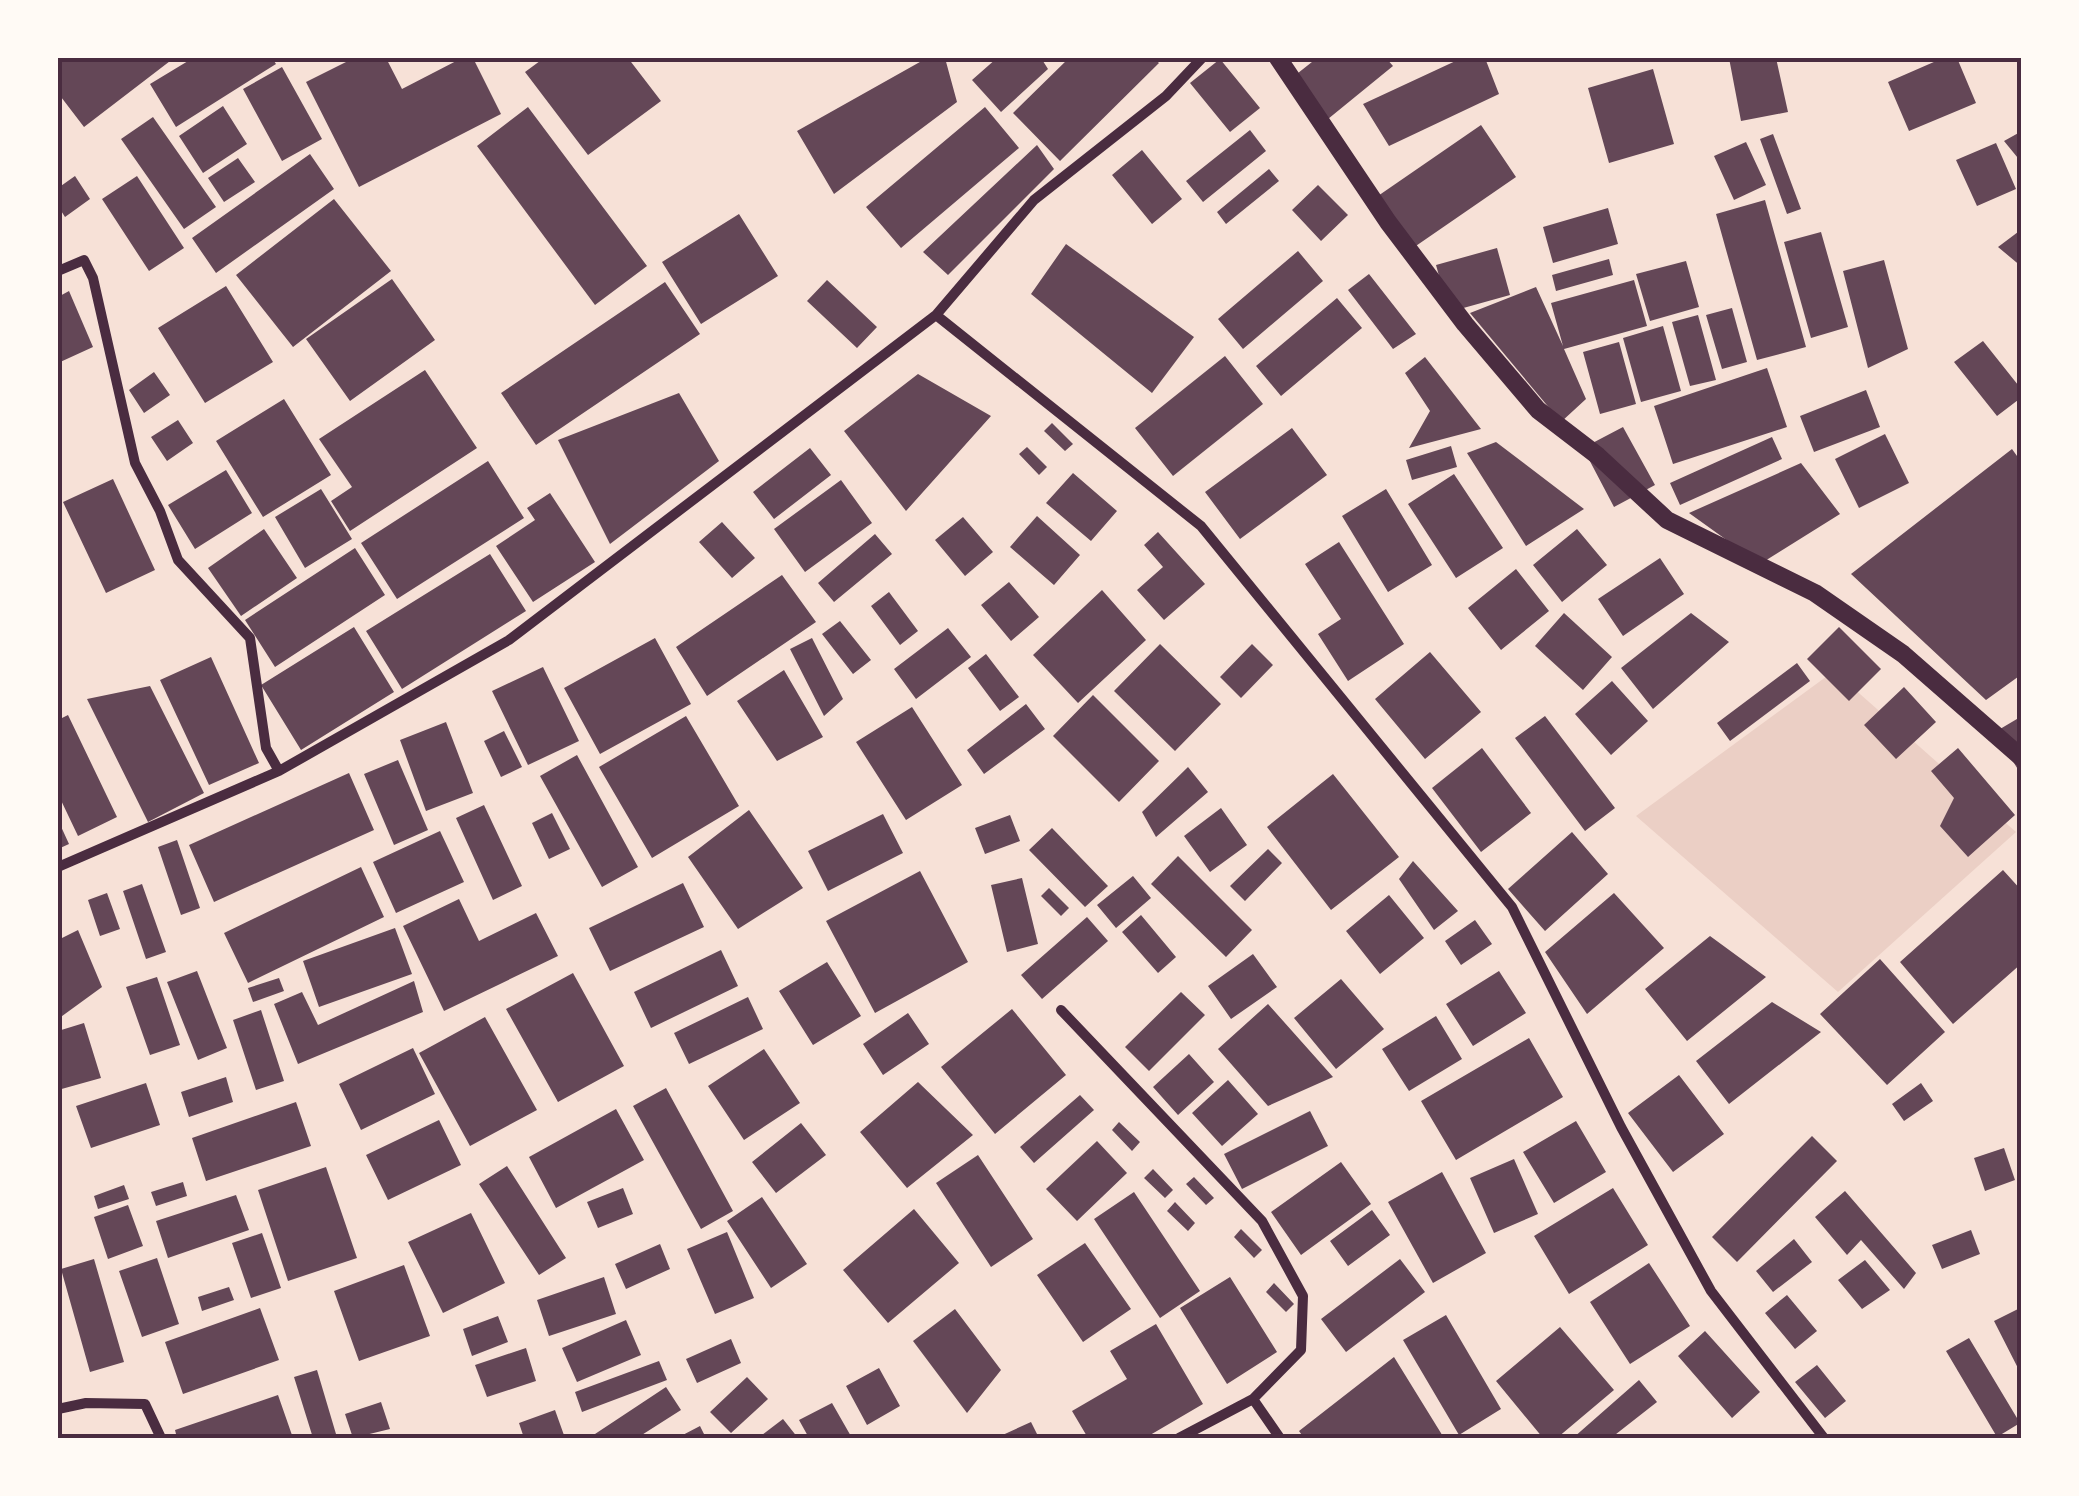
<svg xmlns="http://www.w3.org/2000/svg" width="2079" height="1496" font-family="Commissioner,sans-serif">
<rect width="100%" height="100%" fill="#f7e1d7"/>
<!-- green -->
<path fill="#ebcfc5" d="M1834 671 2016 832 1838 992 1636 816Z"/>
<!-- building -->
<path fill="#644757" d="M66 58H174L84 127 58 93V64Z
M193 58H272L276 64 176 127 150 84Z
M354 58H386L402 89 462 58H473L501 114 359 187 306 82Z
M544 58H628L661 101 588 155 525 72Z
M927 58H945L957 102 834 194 797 131Z
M997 58H1041L1048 69 1001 112 972 80Z
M1069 58H1154L1159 63 1060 161 1013 113Z
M1317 58H1386L1393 66 1328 119 1293 77Z
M1462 58H1485L1499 94 1389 146 1363 104Z
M1729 58H1776L1788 112 1741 121Z
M1943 58H1957L1976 103 1909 131 1888 82Z
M1220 59 1260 108 1230 132 1190 83Z
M282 67 322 139 282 161 243 89Z
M1653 69 1674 144 1609 163 1588 88Z
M223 106 247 144 203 173 179 136Z
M528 107 647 266 595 305 477 146Z
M985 107 1019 148 901 248 866 207Z
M153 117 216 207 184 229 121 139Z
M1481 125 1516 177 1410 250 1375 198Z
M1250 130 1266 151 1203 202 1186 181Z
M2022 131V163L2004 141Z
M1773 134 1801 209 1787 214 1760 139Z
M1746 142 1766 185 1734 200 1714 156Z
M1996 143 2016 189 1977 206 1956 160Z
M1037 145 1054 169 948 275 923 252Z
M1142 150 1182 199 1152 224 1112 175Z
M310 154 334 189 216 273 192 238Z
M238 158 255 182 224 202 208 178Z
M1269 169 1279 181 1226 224 1217 212Z
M75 176 90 199 65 217 58 206V188Z
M137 176 184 248 149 271 102 199Z
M1318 185 1348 215 1321 241 1292 210Z
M334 199 391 271 293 347 236 275Z
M1765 200 1806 347 1757 360 1716 214Z
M1608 208 1618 244 1553 263 1543 227Z
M739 214 778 276 701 324 662 262Z
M2022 229V267L1998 247Z
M1821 232 1848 327 1811 338 1784 242Z
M1066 244 1194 337 1152 393 1031 294Z
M1497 248 1510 295 1449 312 1436 265Z
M1298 251 1323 281 1243 349 1218 319Z
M1609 259 1613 275 1556 291 1552 275Z
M1884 260 1908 349 1868 368 1843 271Z
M1686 261 1699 307 1650 321 1636 274Z
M1369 274 1416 334 1393 349 1348 290Z
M392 279 435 340 350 401 306 339Z
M827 280 877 327 857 348 807 301Z
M1634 280 1647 326 1564 349 1586 399 1561 422 1470 313 1536 287 1563 346 1551 303Z
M665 282 700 334 536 445 501 393Z
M226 286 273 362 205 403 158 328Z
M69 291 93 347 58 363V297Z
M1337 298 1362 328 1281 396 1256 366Z
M1732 308 1747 362 1722 369 1706 315Z
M1698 315 1716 380 1690 386 1672 322Z
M1663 326 1681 391 1641 402 1623 338Z
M1983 341 2022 390V397L1997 416 1954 362Z
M1619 342 1636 404 1600 414 1583 352Z
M1225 356 1263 404 1173 476 1135 428Z
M1425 357 1481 429 1409 448 1430 411 1405 373Z
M1767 368 1787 427 1673 464 1654 406Z
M425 370 477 448 350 531 331 501 352 487 319 439Z
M154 372 170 395 144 413 129 390Z
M918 374 991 416 906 511 844 431Z
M1866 390 1880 427 1814 452 1800 416Z
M679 393 719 461 610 544 558 440Z
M284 399 331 475 263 517 216 441Z
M178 420 193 443 167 461 151 437Z
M1052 423 1073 444 1065 451 1044 431Z
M1623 427 1655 485 1614 507 1583 448Z
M1292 428 1327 475 1240 539 1205 492Z
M1885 434 1909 483 1859 508 1835 459Z
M1772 437 1782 459 1680 505 1670 483Z
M1496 442 1584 509 1526 546 1467 453Z
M1451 446 1457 467 1412 480 1406 460Z
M1027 447 1047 467 1039 475 1019 454Z
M810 448 831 475 774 519 753 492Z
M2012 449 2022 463V674L1986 700 1851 574Z
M488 461 524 518 397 599 361 543Z
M1801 463 1840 514 1760 564 1689 513Z
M226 470 252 513 195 549 168 505Z
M1073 473 1117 511 1091 541 1046 503Z
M1454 474 1503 548 1456 578 1408 504Z
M113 479 155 570 106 593 63 502Z
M841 480 872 523 805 572 774 529Z
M321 489 352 539 305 568 275 517Z
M1386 489 1432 565 1388 592 1342 516Z
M550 493 595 562 533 602 496 546 535 520 527 508Z
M1037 516 1080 555 1054 585 1010 547Z
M963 517 993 552 965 576 935 540Z
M722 522 755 558 732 578 699 542Z
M264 529 297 578 241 616 208 568Z
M1577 529 1607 565 1562 602 1533 565Z
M1158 532 1205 584 1164 620 1137 590 1163 567 1144 545Z
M875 534 892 554 834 602 818 583Z
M1339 542 1404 644 1348 681 1318 634 1341 619 1305 564Z
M355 548 385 595 275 667 245 620Z
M490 554 526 611 402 689 366 631Z
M1660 558 1684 594 1623 636 1598 599Z
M1516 569 1549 611 1501 650 1468 608Z
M782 575 816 622 707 696 676 647Z
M1009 582 1039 617 1011 641 981 605Z
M1102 590 1146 640 1078 703 1033 655Z
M889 592 918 631 900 645 871 606Z
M1564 613 1612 657 1583 690 1535 646Z
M1691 613 1729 642 1653 709 1621 668Z
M840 621 871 660 853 674 822 634Z
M354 627 394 692 301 750 261 685Z
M1839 627 1881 669 1849 701 1807 659Z
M948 628 971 657 916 699 894 669Z
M655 638 691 704 600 754 564 688Z
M812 638 843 699 824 716 790 649Z
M1160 644 1221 704 1175 751 1114 691Z
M1252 644 1273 665 1241 698 1220 677Z
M1430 652 1481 712 1425 759 1375 699Z
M986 654 1019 697 1000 711 968 668Z
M211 657 259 763 209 785 160 680Z
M1797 663 1810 681 1730 741 1717 723Z
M543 667 579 741 528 765 492 691Z
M784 670 823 737 777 761 737 701Z
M1612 681 1648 721 1611 755 1575 714Z
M150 686 204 793 148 822 87 699Z
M1904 687 1936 722 1896 759 1864 725Z
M1093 695 1159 761 1119 802 1053 736Z
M1026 704 1045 729 984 774 967 750Z
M912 707 962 785 906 820 856 742Z
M68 715 117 817 78 836 58 794V720Z
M686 716 739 806 652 858 599 767Z
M1545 716 1615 808 1585 831 1515 738Z
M2022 716V776L1995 732Z
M446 722 473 793 426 811 400 740Z
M504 731 522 767 501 777 484 741Z
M1482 748 1531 813 1481 852 1432 788Z
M1958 748 2015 815 1968 857 1940 826 1954 798 1931 771Z
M577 755 638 867 602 887 540 776Z
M398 760 428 830 394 845 364 774Z
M1188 767 1208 792 1156 837 1142 812Z
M349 773 374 830 214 902 189 845Z
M1333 774 1399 857 1331 910 1267 827Z
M484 805 522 886 493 900 456 818Z
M1221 808 1247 845 1210 872 1184 836Z
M749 810 803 888 738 929 688 857Z
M552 813 570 849 549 859 532 823Z
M883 814 903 853 828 891 808 851Z
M1010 815 1020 841 985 854 975 828Z
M58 820 69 844 58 849Z
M1052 828 1108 886 1085 907 1029 850Z
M440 831 464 882 396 913 373 862Z
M1572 832 1608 874 1545 931 1508 889Z
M177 840 200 908 181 915 158 847Z
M1268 849 1282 863 1245 901 1230 886Z
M1178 856 1252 930 1226 957 1151 884Z
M1413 861 1458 911 1434 930 1399 879Z
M361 867 384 917 248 983 224 933Z
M2003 870 2022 891V963L1953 1024 1900 962Z
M920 871 968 962 875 1013 826 921Z
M1133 876 1151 898 1116 928 1097 905Z
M1022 878 1038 944 1007 952 991 885Z
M683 883 704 927 610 971 589 928Z
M142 884 166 952 146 959 123 891Z
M1049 888 1069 908 1061 916 1041 896Z
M107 893 120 929 100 936 88 900Z
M1614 893 1664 948 1587 1014 1545 952Z
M1389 895 1424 938 1380 974 1346 931Z
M459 899 479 941 536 913 558 956 444 1011 403 926Z
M1141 915 1176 957 1158 973 1122 932Z
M1087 917 1108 941 1042 999 1021 975Z
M1475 920 1492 944 1461 965 1445 941Z
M395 928 412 974 319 1007 303 961Z
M78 930 102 987 58 1019V940Z
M1710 936 1766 977 1687 1041 1645 989Z
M721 950 738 986 651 1028 634 992Z
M1253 954 1277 987 1231 1019 1208 986Z
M1880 959 1945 1032 1887 1085 1820 1014Z
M827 962 861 1016 813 1045 779 991Z
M197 971 227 1048 198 1060 167 982Z
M1499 971 1526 1013 1473 1046 1446 1004Z
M573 973 624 1066 558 1102 506 1009Z
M157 977 180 1045 150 1055 126 987Z
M279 978 284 991 253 1002 248 988Z
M1341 979 1384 1029 1336 1069 1294 1018Z
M414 981 423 1012 298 1064 274 1004 302 992 318 1025Z
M1181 992 1205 1015 1149 1071 1125 1047Z
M748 997 763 1029 689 1064 674 1033Z
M1772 1002 1821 1032 1729 1104 1696 1061Z
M1268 1004 1333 1077 1268 1106 1218 1049Z
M1012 1009 1066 1075 995 1134 941 1067Z
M261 1010 284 1081 256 1090 233 1020Z
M908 1013 929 1044 883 1075 863 1044Z
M1436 1016 1462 1059 1409 1091 1382 1049Z
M485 1017 537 1110 470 1146 419 1053Z
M84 1023 101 1078 58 1090V1031Z
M1529 1038 1563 1097 1456 1160 1421 1101Z
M413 1048 435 1094 361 1130 339 1084Z
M764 1049 800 1103 744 1140 708 1086Z
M1189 1054 1214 1082 1178 1115 1153 1087Z
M1679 1075 1724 1134 1673 1172 1628 1113Z
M226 1077 233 1102 189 1117 181 1092Z
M1228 1080 1258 1114 1222 1146 1192 1113Z
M918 1082 973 1135 907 1188 860 1132Z
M146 1083 160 1125 91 1148 76 1106Z
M1921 1083 1933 1101 1904 1121 1892 1104Z
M666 1088 733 1211 701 1229 633 1106Z
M1080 1095 1094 1110 1034 1163 1020 1147Z
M296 1102 311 1146 206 1181 192 1138Z
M616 1109 644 1160 556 1208 529 1157Z
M1310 1111 1328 1146 1242 1189 1224 1154Z
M439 1120 461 1165 388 1200 366 1155Z
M1576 1121 1606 1172 1554 1203 1523 1152Z
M1119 1122 1140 1142 1132 1151 1112 1130Z
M801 1123 826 1155 776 1193 752 1162Z
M1812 1136 1837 1161 1737 1262 1712 1237Z
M1097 1141 1127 1173 1077 1221 1046 1189Z
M2004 1148 2015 1180 1985 1191 1974 1158Z
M978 1155 1033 1239 991 1267 936 1183Z
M1514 1159 1538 1214 1494 1233 1470 1178Z
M1341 1162 1371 1204 1301 1255 1271 1212Z
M507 1166 566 1258 539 1275 479 1184Z
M326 1167 357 1258 288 1281 258 1190Z
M1153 1169 1173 1190 1165 1198 1144 1178Z
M1442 1172 1486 1253 1433 1283 1388 1202Z
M1194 1177 1214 1198 1206 1205 1186 1184Z
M183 1182 187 1196 156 1206 151 1192Z
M124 1185 129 1199 98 1209 94 1196Z
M623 1188 633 1214 598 1228 587 1202Z
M1613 1188 1648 1245 1569 1294 1534 1236Z
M1845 1191 1916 1273 1904 1289 1861 1240 1847 1255 1815 1217Z
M1134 1192 1200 1291 1160 1318 1094 1219Z
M236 1195 249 1230 168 1258 156 1221Z
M762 1197 807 1264 771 1288 727 1221Z
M1175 1202 1195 1223 1188 1231 1167 1211Z
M128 1205 143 1246 108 1259 94 1217Z
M914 1209 959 1263 888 1323 843 1270Z
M1372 1210 1390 1235 1348 1266 1330 1241Z
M471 1213 505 1283 443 1313 408 1242Z
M1241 1229 1262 1250 1254 1258 1234 1237Z
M1971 1230 1980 1254 1942 1269 1932 1245Z
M727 1232 754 1298 715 1314 687 1249Z
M262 1233 281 1288 251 1298 232 1243Z
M1794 1239 1812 1262 1773 1292 1756 1271Z
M1085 1243 1131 1309 1083 1342 1037 1275Z
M660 1244 670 1269 626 1289 615 1264Z
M157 1258 179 1324 142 1337 119 1271Z
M94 1259 124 1362 90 1372 61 1269Z
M1400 1259 1425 1292 1346 1352 1321 1319Z
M1865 1260 1890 1290 1862 1309 1838 1280Z
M1649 1263 1690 1326 1630 1364 1590 1302Z
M404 1265 430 1336 359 1361 334 1291Z
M604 1277 616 1314 549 1336 537 1300Z
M1230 1277 1277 1352 1227 1384 1180 1308Z
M1274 1283 1294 1304 1286 1312 1266 1292Z
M229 1287 234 1300 202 1311 198 1297Z
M1787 1295 1817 1331 1795 1349 1765 1313Z
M2022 1307V1376L1994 1321Z
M260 1308 279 1360 183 1394 165 1342Z
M955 1309 1001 1370 967 1413 913 1341Z
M1446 1315 1501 1409 1459 1435 1403 1340Z
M498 1316 508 1342 472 1356 463 1329Z
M626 1320 641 1355 577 1382 562 1348Z
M1156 1324 1203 1404 1145 1438H1088L1072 1411 1127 1379 1110 1351Z
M1560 1327 1614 1390 1557 1438H1543L1496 1381Z
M1705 1331 1760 1392 1732 1418 1678 1356Z
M1969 1338 2020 1423 1997 1437 1946 1351Z
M731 1339 741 1363 697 1383 686 1359Z
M526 1348 536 1381 487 1397 475 1365Z
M1394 1357 1444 1438H1304L1299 1431Z
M659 1361 667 1380 582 1412 575 1392Z
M1817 1365 1846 1401 1825 1418 1795 1382Z
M879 1368 900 1406 867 1425 846 1386Z
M317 1370 336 1434 321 1438H313L294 1377Z
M747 1377 768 1399 731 1433 710 1412Z
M1639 1380 1657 1402 1611 1438H1573Z
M666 1387 681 1410 637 1438H597L595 1434Z
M278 1395 293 1438H177L175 1430Z
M381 1402 390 1429 353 1438 345 1414Z
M832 1403 852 1438H809L799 1420Z
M555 1410 565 1438H524L519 1423Z
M783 1419 798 1438H758Z
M1031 1422 1039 1438H996Z
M700 1426 706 1438H677Z"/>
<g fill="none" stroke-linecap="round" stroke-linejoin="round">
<!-- minor -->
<path stroke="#4a2c40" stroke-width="10" d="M58 271 84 260 93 278 135 463 160 511 178 560 250 638 266 748 279 771
M936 315 1201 526 1512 907 1621 1127 1711 1291 1824 1438
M58 867 279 771 509 640 936 315 1034 200 1166 96 1202 58
M1061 1010 1262 1221 1303 1296 1301 1350 1253 1399 1179 1438
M1253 1399 1280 1438
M58 1409 86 1403 145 1404 161 1438"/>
<!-- tertiary -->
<path stroke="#4a2c40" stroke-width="18" d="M1278 58 1388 222 1465 324 1538 410 1598 456 1667 520 1815 593 1903 654 2022 758"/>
</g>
<!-- border -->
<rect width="2079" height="1496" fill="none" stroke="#fffaf5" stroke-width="120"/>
<rect x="60" y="60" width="1959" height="1376" fill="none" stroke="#4a2c40" stroke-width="4"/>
</svg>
